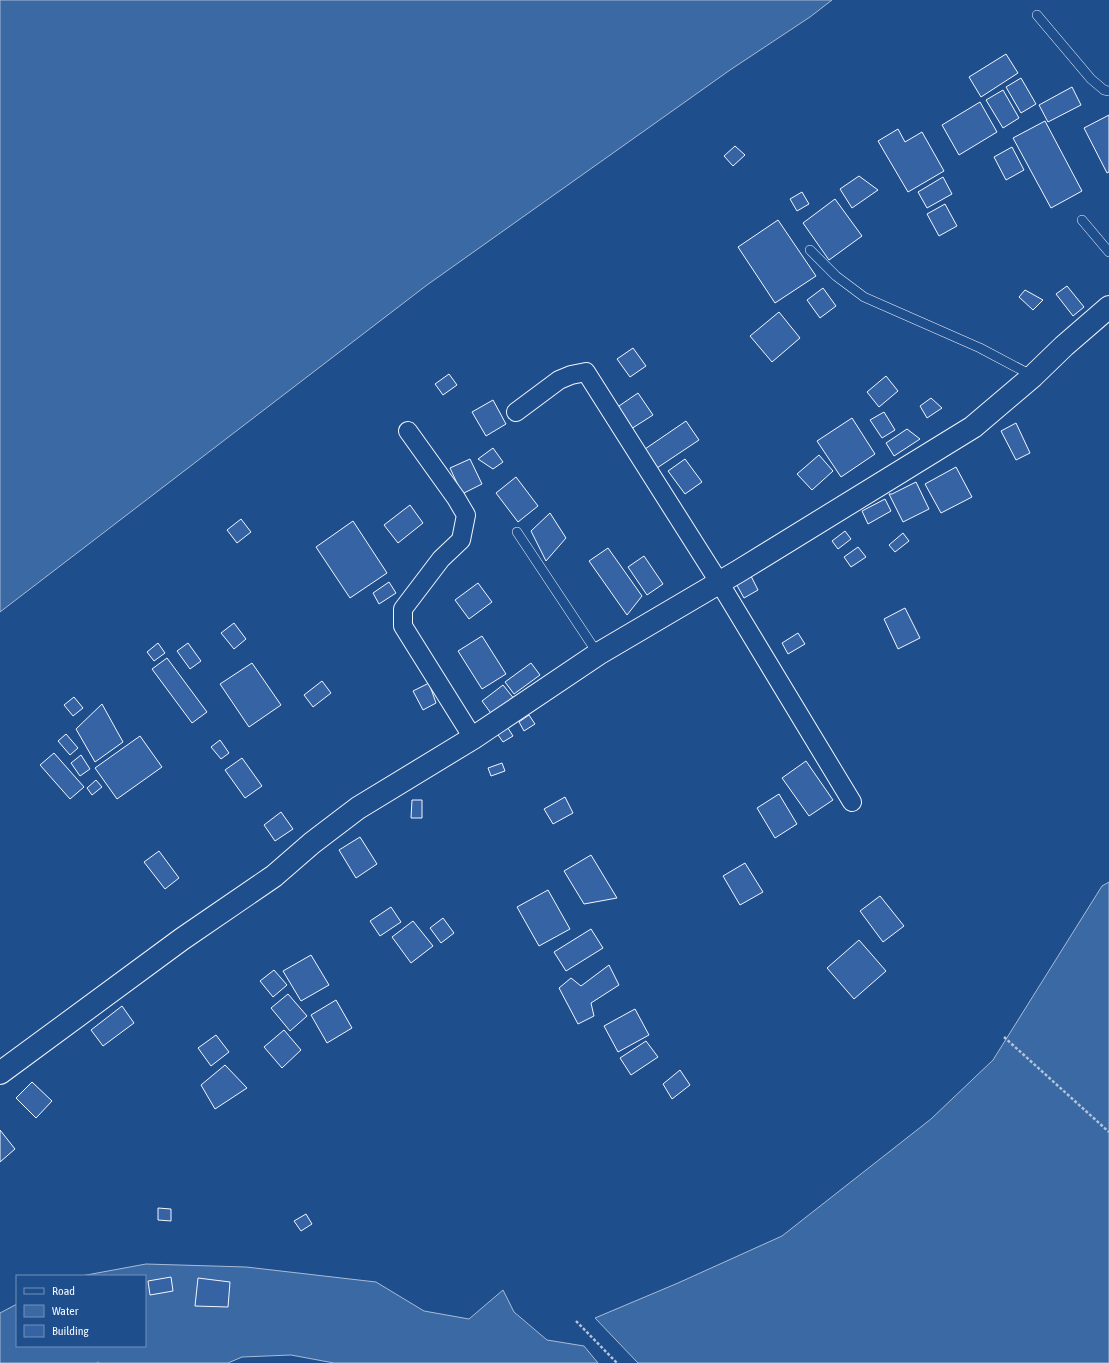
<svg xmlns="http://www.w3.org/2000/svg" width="1109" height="1363" font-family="'Asap Condensed',sans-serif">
<rect width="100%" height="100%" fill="#1f4e8c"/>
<!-- water -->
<path fill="#3b69a3" stroke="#a8bbd7" d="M0 0H832L810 17 730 70 427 285 0 612Z
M1109 882V1363H638L595 1318 678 1283 782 1236 931 1119 993 1060 1102 886Z
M146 1264 246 1267 376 1282 424 1311 469 1319 503 1290 514 1312 547 1340 584 1346 598 1363H334L291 1355 242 1357 228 1363H100L98 1362 96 1363H0V1313L17 1304V1346H145V1276H81Z"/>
<!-- building -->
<path fill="#3563a3" stroke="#f2f6ff" d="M1006 54 1018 73 981 97 969 77Z
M1021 78 1036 104 1021 113 1006 87Z
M1072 87 1081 105 1048 122 1039 105Z
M1003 90 1019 118 1003 128 986 100Z
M980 102 997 132 959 155 942 125Z
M1109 115V172L1107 173 1084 128Z
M1045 121 1082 191 1051 208 1013 138Z
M898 129 905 142 922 132 944 171 908 192 878 141Z
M735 146 745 155 733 166 724 156Z
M1012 147 1024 170 1006 180 994 157Z
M859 176 878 190 852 208 840 189Z
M943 177 952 194 927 208 918 192Z
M802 192 809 204 797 211 790 199Z
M835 199 862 236 829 260 803 223Z
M945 204 957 226 939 236 927 214Z
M778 220 816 276 775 303 738 247Z
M1067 286 1084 307 1073 316 1056 294Z
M823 288 836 306 820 318 807 300Z
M1025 290 1043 300 1033 310 1019 297Z
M779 312 800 338 772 362 750 336Z
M633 348 646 366 630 377 617 359Z
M449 374 457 385 443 395 435 384Z
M886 376 898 391 879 407 867 392Z
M638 393 653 415 631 429 616 408Z
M931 398 942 408 927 418 920 406Z
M493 400 506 424 486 436 472 412Z
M884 412 895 430 882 438 870 420Z
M852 418 875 454 841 477 817 441Z
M686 421 699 440 657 468 645 449Z
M1016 423 1030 453 1016 460 1001 431Z
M907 429 920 439 894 456 886 443Z
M493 448 503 462 493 469 478 459Z
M819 455 833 471 812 490 797 474Z
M470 459 482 484 462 494 450 468Z
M685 459 702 482 685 494 668 471Z
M956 467 972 497 941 513 925 484Z
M516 477 538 506 518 522 496 493Z
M916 482 929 509 903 522 889 494H892Z
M885 499 891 511 868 524 862 511Z
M410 505 423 523 398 543 384 525Z
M550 513 566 538 546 561 531 531Z
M241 519 251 532 237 543 227 530Z
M353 521 387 573 350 598 316 547Z
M845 531 851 539 838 549 832 541Z
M903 533 909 541 895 552 889 545Z
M858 547 866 557 851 567 844 557Z
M608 548 642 596 627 615 589 561Z
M644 556 663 584 647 595 628 567Z
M749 572 758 590 744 598 734 580Z
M389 582 396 593 379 604 373 593Z
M478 583 492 602 469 619 455 600Z
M905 608 920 638 898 649 884 619Z
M234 623 246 639 234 649 221 633Z
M798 633 805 644 788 654 782 643Z
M482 636 506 674 482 689 458 651Z
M158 643 165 653 154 661 147 652Z
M188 643 201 661 190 669 177 651Z
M167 658 207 712 192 723 152 669Z
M252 663 281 705 249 727 220 684Z
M531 663 540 675 514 694 505 682Z
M322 681 331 693 313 707 304 695Z
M429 683 436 703 423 710 413 691Z
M503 685 515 700 493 716 482 701Z
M74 697 83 708 73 716 64 705Z
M102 704 123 742 95 762 76 729Z
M529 715 535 724 524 731 519 722Z
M506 725 513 736 503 742 496 732Z
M66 734 78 748 70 755 58 741Z
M140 736 162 767 117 799 95 768Z
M220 740 229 753 221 759 211 747Z
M54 753 84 787 70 799 40 765Z
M81 755 90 769 80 776 71 763Z
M242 758 262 786 245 798 225 770Z
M806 761 833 800 809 816 782 778Z
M502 763 505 771 491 776 488 768Z
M96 780 102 787 92 795 87 788Z
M779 794 797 824 775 838 757 808Z
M565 797 573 813 553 824 544 809Z
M412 800H422V818H411Z
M281 812 293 829 275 841 264 825Z
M360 837 377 864 356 878 339 850Z
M159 851 179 878 165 889 144 862Z
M591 855 617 898 584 904 564 871Z
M745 863 763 892 740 905 723 876Z
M548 890 570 929 539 946 517 907Z
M880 896 904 926 883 942 860 911Z
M391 907 401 922 380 936 370 921Z
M443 918 454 933 441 943 430 928Z
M413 921 433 946 411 963 392 937Z
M591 929 603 948 566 971 554 952Z
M859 940 886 971 854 999 827 968Z
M311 955 329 985 301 1001 283 971Z
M609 965 619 985 591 1003 594 1016 578 1024 559 988 571 978 581 986Z
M274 970 287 985 273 997 260 981Z
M288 994 307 1016 290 1031 271 1008Z
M336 1000 352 1028 327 1043 311 1015Z
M122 1006 134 1023 103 1046 91 1030Z
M635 1009 649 1035 618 1052 604 1026Z
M284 1030 301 1050 282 1068 264 1047Z
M216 1035 229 1052 211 1066 198 1048Z
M646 1041 658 1057 631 1075 620 1058Z
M225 1065 247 1088 215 1109 201 1085Z
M680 1070 690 1085 672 1099 663 1084Z
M32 1082 52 1101 36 1118 16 1098Z
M0 1130 15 1149 0 1162Z
M158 1208 171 1209V1221L158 1220Z
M306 1214 312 1224 301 1231 294 1221Z
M171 1277 173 1291 150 1295 148 1281Z
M198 1278 230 1282 228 1307 195 1306Z"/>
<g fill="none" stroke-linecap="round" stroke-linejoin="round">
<defs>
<path id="lane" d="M1037 15 1091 79 1104 90 1109 91
M1082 220 1109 252
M810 250 836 276 864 297 980 348 1033 376
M517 532 598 654"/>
<path id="street" d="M516 412 559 380 571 375 586 372 719 582 852 802
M408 431 456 498 466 515 461 540 441 559 403 609V626L473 738"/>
<path id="secondary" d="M0 1073 182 939 274 876 312 843 358 808 473 738 598 654 739 571 973 427 1033 376 1064 346 1109 307"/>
</defs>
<!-- lane casing -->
<use href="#lane" stroke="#f2f6ff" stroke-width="10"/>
<!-- street casing -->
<use href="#street" stroke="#f2f6ff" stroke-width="20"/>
<!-- secondary casing -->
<use href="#secondary" stroke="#f2f6ff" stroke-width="24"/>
<!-- path -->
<path stroke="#b3c4dc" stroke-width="2.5" stroke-dasharray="3 2" stroke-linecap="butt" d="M1004 1037 1109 1132
M576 1321 617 1363"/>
<!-- lane -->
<use href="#lane" stroke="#1f4e8c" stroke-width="9"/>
<!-- street -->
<use href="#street" stroke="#1f4e8c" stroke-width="18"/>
<!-- secondary -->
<use href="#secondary" stroke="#1f4e8c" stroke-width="22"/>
</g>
<!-- legend -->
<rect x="16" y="1275" width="130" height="72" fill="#1f4e8c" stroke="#7391ba"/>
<rect x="24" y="1288" width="20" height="6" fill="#1f4e8c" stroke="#7391ba"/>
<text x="52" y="1295" font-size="12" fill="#f2f6ff">Road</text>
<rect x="24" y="1305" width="20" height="12" fill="#3b69a3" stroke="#7391ba"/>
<text x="52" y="1315" font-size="12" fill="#f2f6ff">Water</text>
<rect x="24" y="1325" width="20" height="12" fill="#3563a3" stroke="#7391ba"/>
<text x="52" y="1335" font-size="12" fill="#f2f6ff">Building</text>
</svg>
